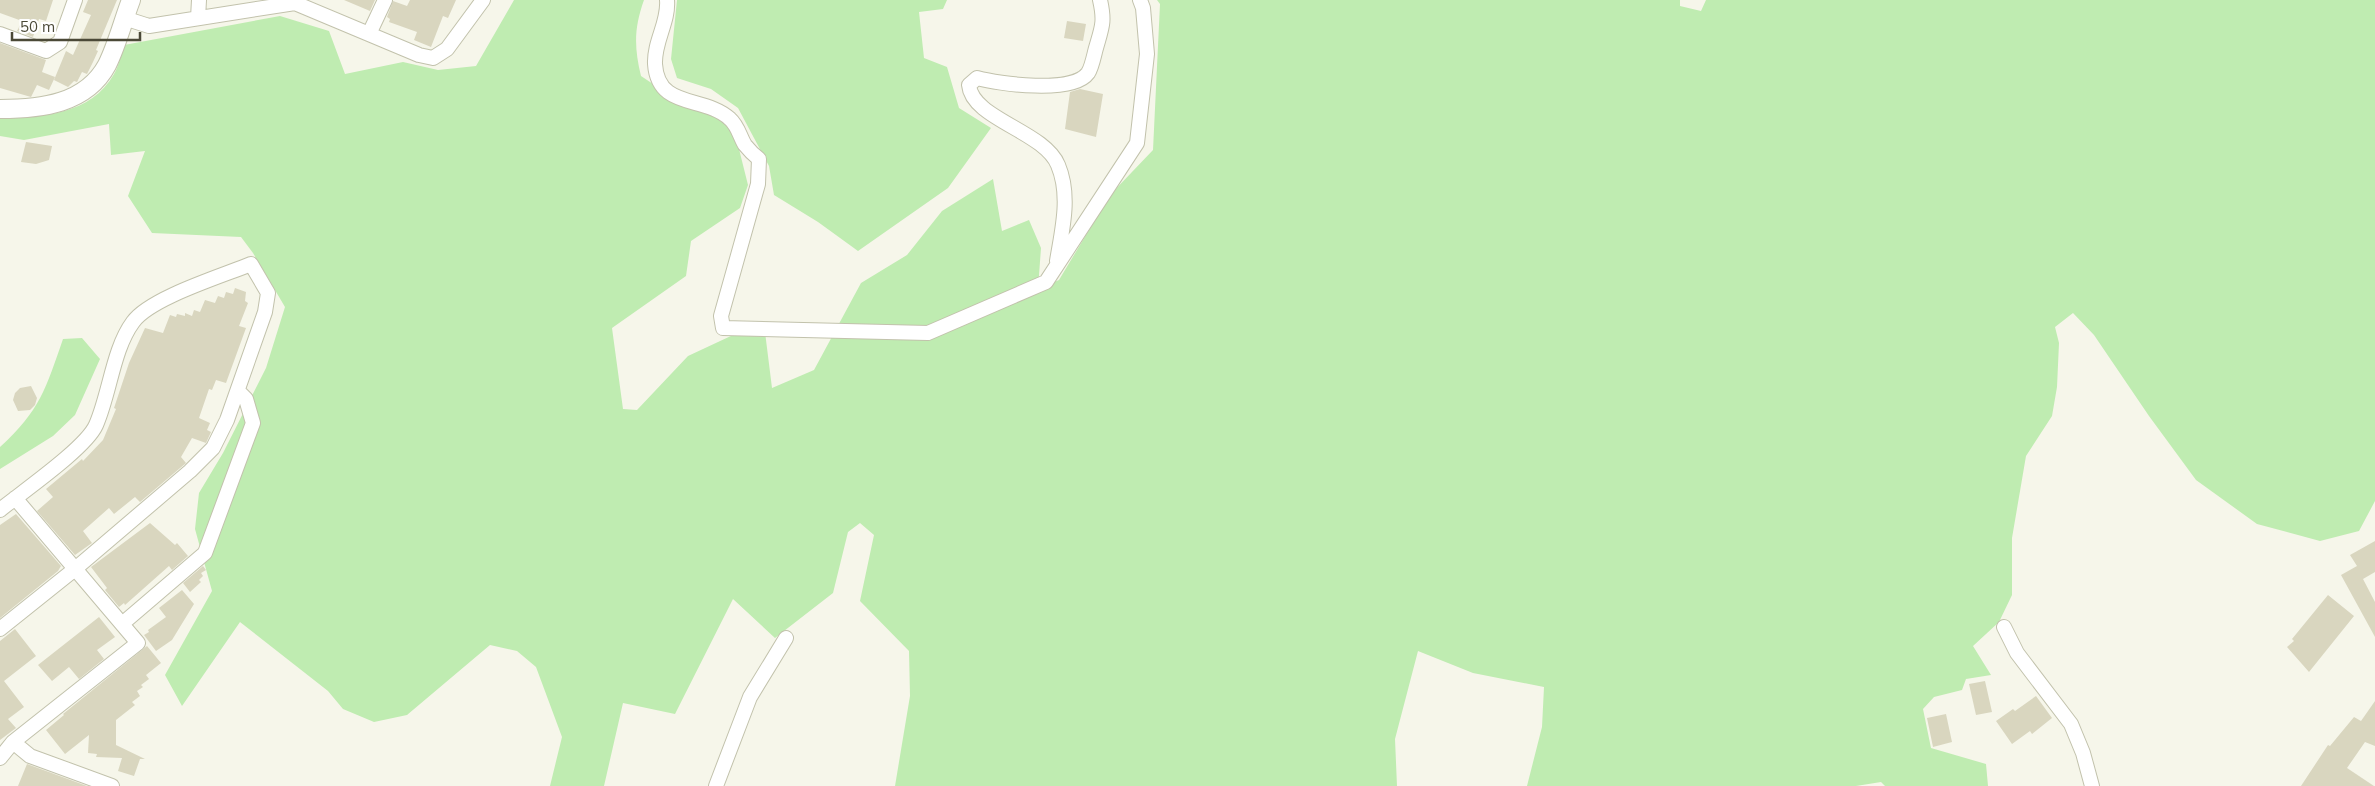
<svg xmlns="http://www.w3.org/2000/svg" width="2375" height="786" font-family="Mulish,sans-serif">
<rect width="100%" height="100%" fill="#f6f6ea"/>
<!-- green -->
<path fill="#bfecb1" d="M514 0H644C634 28 634 47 641 76L671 96 718 115 734 129 748 185 740 208 691 241 686 276 612 328 623 409 637 410 688 356 733 335 765 332 772 388 814 370 861 283 907 255 942 211 993 179 1002 231 1029 220 1041 248 1038 289 1059 280 1110 195 1153 150 1160 4 1157 0H1680V6L1701 11 1706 0H2375V501L2359 531 2320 541 2257 524 2196 480 2149 416 2094 335 2073 313 2055 327 2059 343 2057 387 2052 416 2026 456 2012 538V595L1999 622 1973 646 1991 675 1966 679 1962 690 1934 697 1923 709 1931 748 1986 764 1988 786H1885L1881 782 1856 786H1527L1542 727 1544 687 1473 673 1418 651 1395 739 1397 786H895L910 696 909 651 860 601 874 535 860 523 848 532 833 593 775 638 733 599 675 714 623 703 604 786H550L562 737 536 667 517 651 490 645 407 715 374 722 343 709 328 691 240 622 182 706 165 675 212 591 195 529 199 493 223 453 266 368 285 307 253 253 241 237 152 233 128 196 145 151 111 155 109 124 24 140 0 136V118C42 117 91 115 114 74 119 66 121 54 124 45L280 16 329 31 345 74 403 62 438 70 476 66Z
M677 0H947L943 9 919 12 924 58 947 67 959 108 991 128 948 188 858 251 818 222 774 195 769 166 738 108 711 89 677 78 671 59Z
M82 338 100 359 75 415 53 436 0 469V447C40 411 46 388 63 339Z"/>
<!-- building -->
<path fill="#d9d6bf" d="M0 0H53L46 21 39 19 33 37 17 31 22 21 0 13Z
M88 0H117L96 50 98 51 93 62 87 74 82 72 77 82 74 81 68 87 54 80 66 51 73 55 91 15 83 12Z
M344 0H375L370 11Z
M410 0H456L448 18 443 16 431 47 414 40 417 32 389 22 390 19 387 17 393 1 407 6Z
M1067 21 1086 24 1083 41 1064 38Z
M0 43 46 60 42 72 55 77 49 90 37 85 31 97 0 88Z
M1080 89 1103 94 1096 137 1065 129 1070 92Z
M26 142 52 146 49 160 36 164 21 162Z
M235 288 246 292 245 301 248 303 239 326 246 328 226 383 216 380 212 390 209 389 199 418 210 423 207 430 211 432 206 443 192 438 181 457 186 463 140 502 135 497 114 514 109 508 83 531 92 543 75 555 37 511 53 497 46 489 82 459 83 461 103 440 116 409 114 408 129 363 145 328 163 333 170 315 176 317 177 314 185 316V313L192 316 194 310 200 312 205 300 215 303 218 296 224 298 226 292 233 294Z
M31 386 37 398 35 405 30 410 18 411 13 400 15 393 20 388Z
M16 514 61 566 58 571 0 618V525Z
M150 523 175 545 177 543 188 556 172 570 169 566 125 605 124 603 119 607 105 590 107 588 91 567Z
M2375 541V572L2363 579 2375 602V637L2341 575 2357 566 2350 555Z
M203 566 206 570 201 573 203 576 199 580 201 582 190 592 183 583Z
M182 590 194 604 172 640 156 651 144 635 149 632 148 630 166 617 159 608Z
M2328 595 2354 616 2309 672 2287 647 2294 641 2292 639Z
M99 617 115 637 97 650 104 659 79 679 69 667 52 681 38 665Z
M15 629 36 656 4 681 24 707 8 719 16 728 0 740V641Z
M147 646 161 663 146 675 149 679 141 685 143 687 137 691 140 696 132 702 135 705 116 720V745L145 759H140L134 776 118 771 122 758 96 757 97 754 88 753 89 735 65 754 46 730 64 715 63 714Z
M1985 681 1992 712 1976 715 1969 684Z
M2036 696 2052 718 2032 734 2030 731 2012 744 1996 721 2013 709 2015 711Z
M2375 701V746L2365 742 2347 768 2374 786H2301L2328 745 2330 746 2354 717 2361 721Z
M1946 714 1952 742 1933 747 1927 718Z
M27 764 87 786H18Z"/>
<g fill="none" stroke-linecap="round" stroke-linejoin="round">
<defs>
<path id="minor" d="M667 0C669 22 654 41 655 64 658 110 704 95 730 119 738 126 740 137 745 145 749 150 754 155 759 159L758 184 721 316 723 328 928 333 1046 282 1137 143 1147 54 1143 8 1140 0
M124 18 149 26 295 3 419 55 433 58 447 49 483 0
M198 18 199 0
M0 34 46 51 60 42 75 0
M369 34 385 0
M1057 261C1062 230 1071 196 1058 165 1044 131 972 119 969 85L977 78C999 84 1073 94 1088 73 1092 67 1094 55 1096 48 1102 27 1105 22 1100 0
M0 510C22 492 86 448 96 425 110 393 113 349 133 322 150 298 222 276 251 264L268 293 265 312 227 420 213 448 190 471 75 569 0 629
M122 624 205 553 253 423 246 399 238 391
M2004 627 2017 653 2071 724 2083 753 2092 786
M13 742 30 756 112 786
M0 758 13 742 138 643 15 498
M716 786 750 697 786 638"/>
<path id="tertiary" d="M0 109C41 109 86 104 107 65 117 45 123 21 131 0"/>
</defs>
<!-- minor casing -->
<use href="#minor" stroke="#c2c2ac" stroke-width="16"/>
<!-- tertiary casing -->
<use href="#tertiary" stroke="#c2c2ac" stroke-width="20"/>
<!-- minor -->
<use href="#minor" stroke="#fff" stroke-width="14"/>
<!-- tertiary -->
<use href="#tertiary" stroke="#fff" stroke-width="18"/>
</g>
<!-- scale -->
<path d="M12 32v8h128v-8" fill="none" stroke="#4b4937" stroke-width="2.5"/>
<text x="20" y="32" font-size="15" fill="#4b4937" stroke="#ffffff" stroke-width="4" paint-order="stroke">50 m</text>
</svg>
